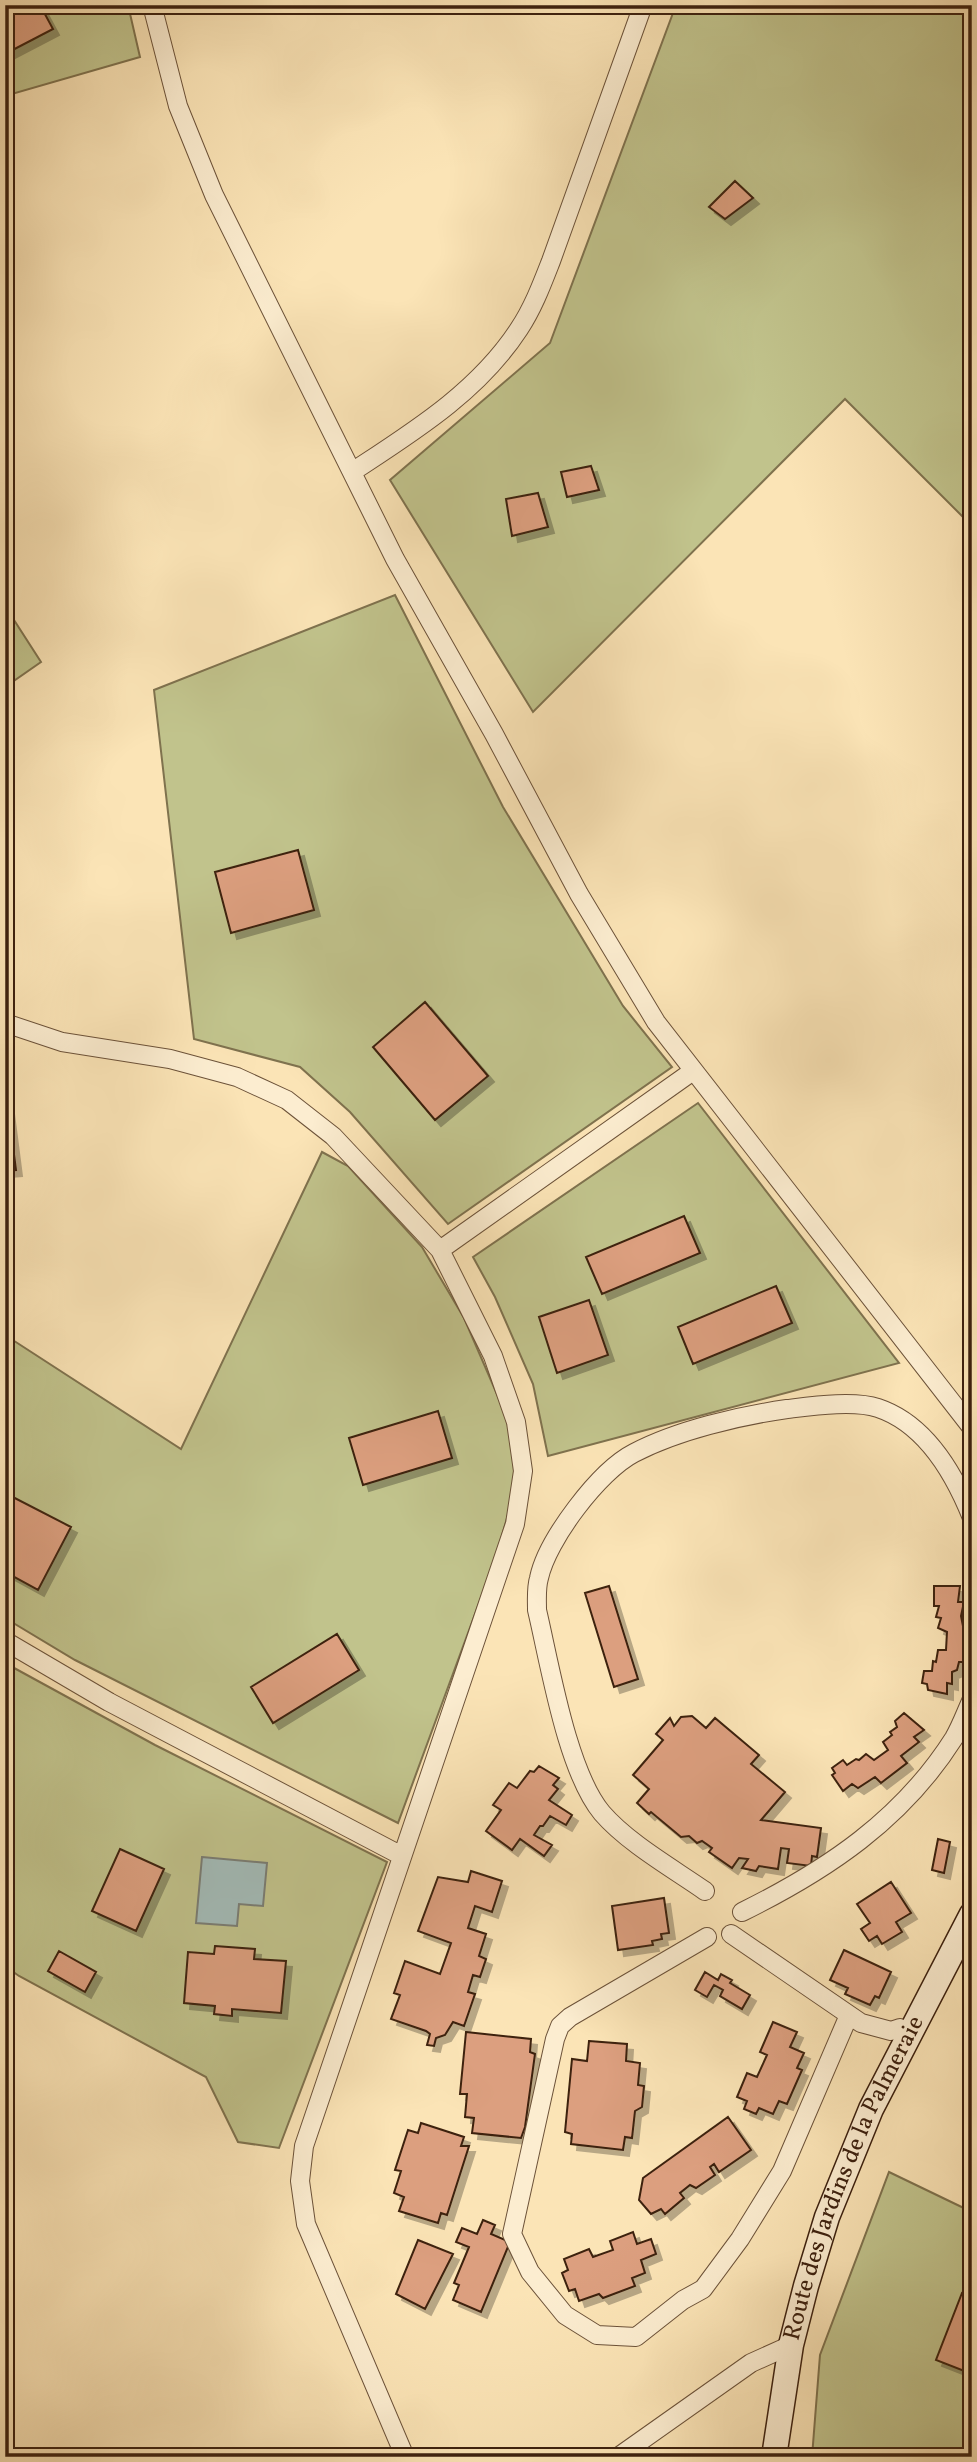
<svg xmlns="http://www.w3.org/2000/svg" width="977" height="2462" font-family="Vollkorn,serif">
<defs>
<filter id="shadow"><feDropShadow dx="6" dy="6" stdDeviation="0" flood-color="#0004"/></filter>
</defs>
<rect width="100%" height="100%" fill="#fbe4b6"/>
<filter id="stains"><feTurbulence type="fractalNoise" baseFrequency=".00286" numOctaves="4"/><feColorMatrix values="0 0 0 0 .2 0 0 0 0 .09 0 0 0 0 .02 0 0 0 .5 -.17"/></filter>
<radialGradient id="worn" r=".72"><stop offset=".6" stop-color="#630" stop-opacity="0"/><stop offset="1" stop-color="#630" stop-opacity=".3"/></radialGradient>
<!-- green -->
<path fill="#c1c38c" stroke="#7f724e" stroke-width="2" d="M5 5H128L140 57 5 96Z
M676 5H972V526L845 399 533 712 390 480 550 343Z
M395 595 503 807 623 1006 672 1067 448 1224 350 1112 300 1067 194 1039 154 690Z
M5 606 41 662 5 687Z
M698 1103 899 1363 548 1456 533 1384 495 1297 473 1257Z
M322 1152 348 1166 422 1247 464 1318 506 1415 518 1479 496 1557 398 1823 75 1660 5 1618V1335L181 1449Z
M5 1663 155 1745 387 1862 279 2148 238 2142 206 2077 19 1976 5 1966Z
M889 2172 972 2212V2457H812L820 2355Z"/>
<!-- water -->
<path fill="#a3bcb9" stroke="#7a7e75" stroke-width="2" d="M202 1857 267 1863 263 1906 239 1904 237 1926 196 1923Z"/>
<!-- building -->
<path fill="#dc9f7f" stroke="#3d210f" stroke-width="2" filter="url(#shadow)" d="M5 5H40L53 29 5 54Z
M735 181 753 198 725 219 709 207Z
M591 466 599 490 567 497 561 472Z
M538 493 548 527 512 536 506 499Z
M298 850 314 910 231 933 215 872Z
M425 1002 488 1076 435 1120 373 1047Z
M5 1108H8L16 1170 5 1171Z
M684 1216 700 1253 602 1294 586 1257Z
M776 1286 792 1323 693 1364 678 1327Z
M589 1300 608 1355 557 1373 539 1317Z
M438 1411 452 1458 363 1485 349 1438Z
M5 1493 71 1527 38 1590 5 1572Z
M609 1586 638 1679 614 1687 585 1593Z
M934 1586H960L958 1602H964L961 1616 963 1626 972 1627 966 1662H959L957 1670 952 1672V1684L947 1683V1694L928 1690 927 1684 922 1683 924 1671H932L933 1661 936 1662 938 1650H946L947 1632 938 1628 941 1618 936 1617 939 1606H934Z
M337 1634 359 1670 273 1723 251 1687Z
M904 1713 924 1730 914 1737 919 1742 901 1756 907 1763 881 1783 875 1777 858 1788 852 1784 843 1791 832 1775 835 1773 832 1768 843 1760 847 1765 856 1759 859 1760 866 1754 874 1760 888 1750 883 1742 892 1735 890 1732 897 1727 895 1721Z
M692 1716 706 1728 715 1718 759 1755 751 1764 785 1792 761 1820 821 1828 817 1857 812 1856 811 1866 787 1863 789 1849 781 1848 778 1869 759 1866 756 1871 742 1868 748 1859 739 1858 732 1868 709 1852 712 1848 702 1841 697 1843 689 1836 681 1837 651 1812 649 1814 637 1803 649 1789 633 1775 663 1740 656 1734 670 1718 674 1726 681 1717Z
M539 1766 559 1778 553 1785 558 1789 549 1800 572 1815 566 1825 550 1816 543 1826H540L534 1835 552 1845 544 1856 520 1839 512 1850 486 1831 501 1810 493 1805 509 1783 517 1788 530 1771 534 1772Z
M938 1839 950 1842 944 1873 932 1870Z
M120 1849 164 1869 136 1931 92 1911Z
M471 1871 502 1881 492 1912 475 1906 468 1928 486 1934 479 1956 486 1959 480 1977 473 1975 468 1992 475 1994 464 2026 453 2022 445 2035 436 2038 434 2046 427 2045 430 2034 426 2031 391 2019 400 1995 394 1993 405 1961 440 1974 451 1943 418 1931 438 1877 468 1882Z
M891 1882 911 1913 896 1922 902 1932 882 1944 877 1936 869 1941 861 1929 870 1923 857 1904Z
M664 1898 669 1933 661 1934 662 1939 652 1941 653 1945 618 1950 612 1906Z
M215 1946 255 1949 254 1959 286 1961 281 2013 232 2009V2016L214 2014 215 2006 184 2003 188 1952 214 1954Z
M844 1950 891 1972 879 1998 875 1996 870 2005 845 1994 848 1988 830 1980Z
M59 1951 96 1972 85 1992 48 1971Z
M705 1972 718 1980 721 1974 732 1980 730 1983 750 1995 742 2009 720 1996 723 1990 714 1985 707 1997 695 1990Z
M773 2022 797 2032 790 2047 804 2053 797 2068 802 2070 787 2104 779 2101 773 2114 759 2108 756 2114 744 2109 747 2101 737 2097 747 2073 757 2077 767 2055 760 2052Z
M466 2032 531 2039 530 2052 535 2054 525 2127 521 2138 472 2133 474 2118 465 2117 467 2094H460Z
M589 2041 627 2044 626 2061 640 2063 638 2085 644 2086 642 2107 635 2111 632 2138 625 2137 623 2150 571 2144 572 2134 565 2132 572 2059 587 2061Z
M728 2117 751 2150 719 2172 714 2164 710 2167 715 2175 696 2188 690 2185 680 2193 684 2198 665 2214 661 2209 651 2214 639 2200 643 2178Z
M421 2123 464 2137 461 2146H469L447 2215 441 2213 438 2223 399 2211 404 2197 394 2193 401 2171 395 2170 408 2130 418 2133Z
M483 2220 495 2225 491 2234 510 2242 481 2312 453 2300 459 2285 454 2283 469 2247 456 2242 462 2228 477 2234Z
M633 2232 637 2244 651 2239 656 2254 641 2260 645 2273 632 2278 635 2286 603 2298 599 2294 579 2301 575 2289 569 2291 562 2273 568 2270 564 2259 589 2249 593 2257 613 2250 610 2241Z
M418 2240 453 2254 425 2309 396 2294Z
M962 2293 972 2297V2374L936 2360Z"/>
<g fill="none" stroke-linecap="round" stroke-linejoin="round">
<defs>
<path id="street" d="M152 5 178 106 214 195 395 559 494 734 579 894 656 1022 972 1428
M352 472C413 432 478 392 519 329 533 308 542 284 551 261L643 5
M5 1023 62 1042 170 1059 237 1077 287 1100 333 1136 440 1250 493 1356 516 1422 523 1471 515 1524 304 2146 300 2181 306 2224 405 2457
M440 1250 693 1071
M5 1641 109 1702 402 1856
M705 1891C672 1868 628 1843 602 1813 567 1771 550 1665 537 1610 537 1599 536 1588 539 1578 547 1540 599 1471 634 1453 678 1430 739 1416 787 1409 812 1406 854 1400 878 1408 926 1424 954 1473 972 1518
M742 1912C827 1870 902 1820 954 1738 961 1726 966 1712 972 1699
M731 1934 861 2023 891 2031 900 2028 910 2032
M707 1937 570 2017 560 2026 555 2039 512 2234 530 2272 565 2315 597 2335 636 2337 683 2300 703 2289 740 2239 782 2171 849 2015
M618 2457 751 2363 791 2345"/>
<g id="secondary">
<path id="s1" d="M774 2457 791 2345 806 2286 827 2217 871 2109 972 1914"/>
</g>
</defs>
<!-- street casing -->
<use href="#street" stroke="#6c5239" stroke-width="20"/>
<!-- secondary casing -->
<use href="#secondary" stroke="#3d210f" stroke-width="27"/>
<!-- street -->
<use href="#street" stroke="#fcedd0" stroke-width="18"/>
<!-- secondary -->
<use href="#secondary" stroke="#fcedd0" stroke-width="24"/>
</g>
<g text-anchor="middle" dominant-baseline="central" stroke-width="6" stroke-linejoin="round" paint-order="stroke">
<!-- street labels -->
<g font-size="24" fill="#3d210f" stroke="#fcedd0">
<text stroke="none"><textPath href="#s1" startOffset="292">Route des Jardins de la Palmeraie</textPath></text>
</g>
</g>
<!-- margin -->
<rect width="977" height="2462" fill="none" stroke="#fbe4b6" stroke-width="28"/>
<rect x="7" y="7" width="963" height="2448" fill="none" stroke="#3d210f" stroke-width="3.5"/>
<rect x="14" y="14" width="949" height="2434" fill="none" stroke="#3d210f" stroke-width="2"/>
<rect width="100%" height="100%" filter="url(#stains)"/>
<rect width="100%" height="100%" fill="url(#worn)"/>
</svg>
